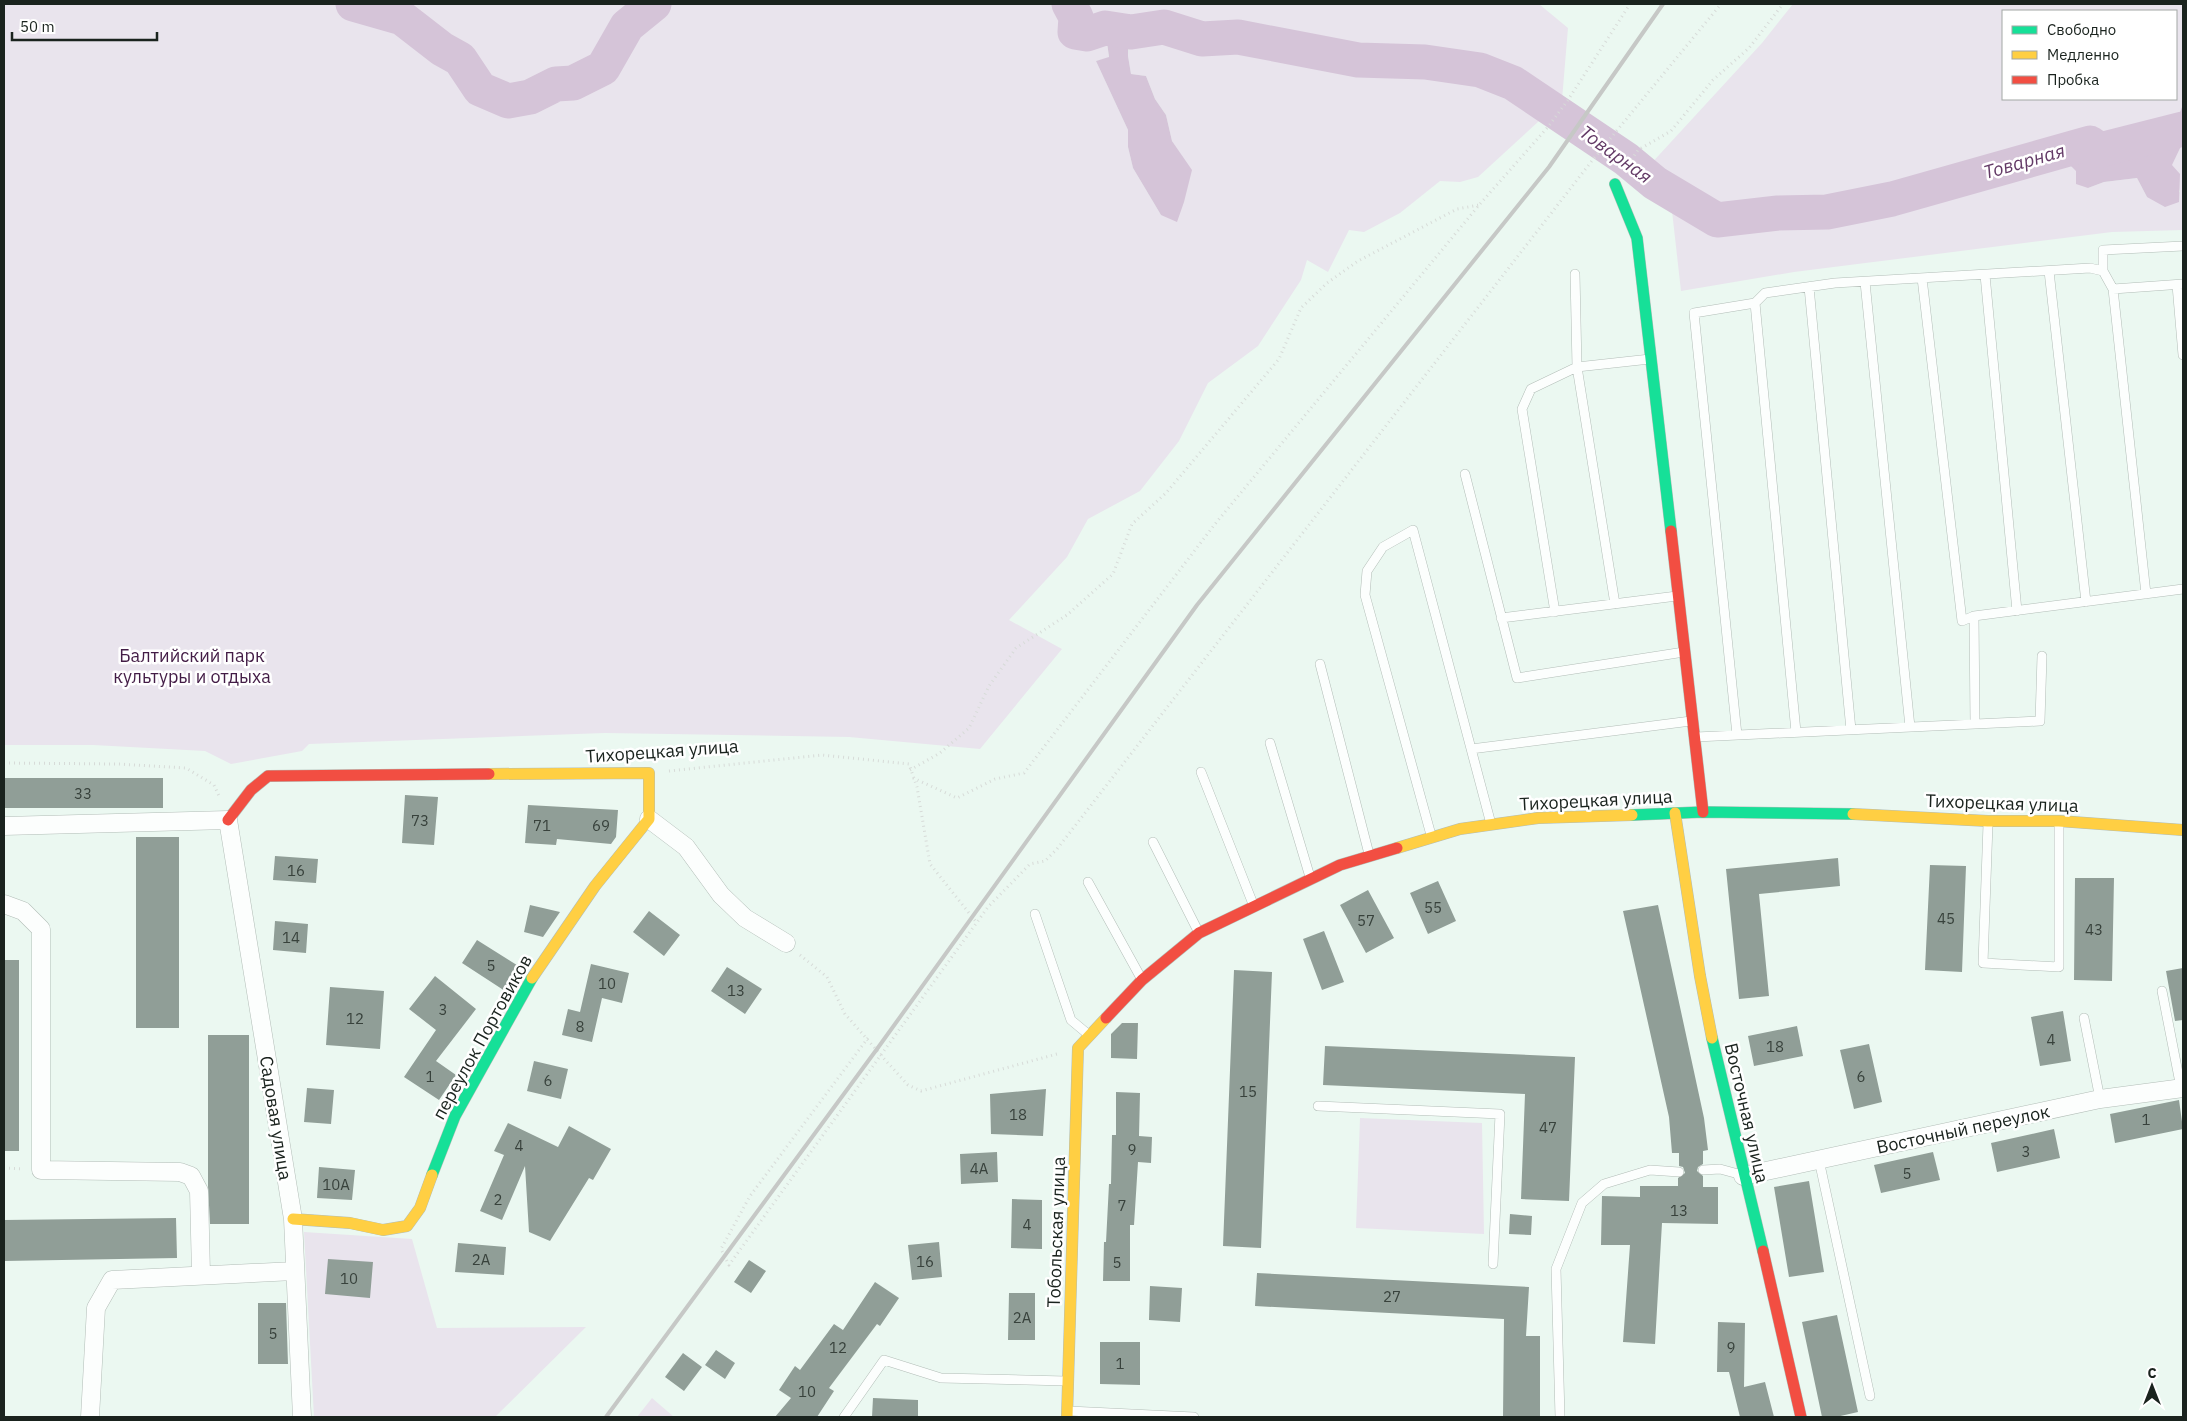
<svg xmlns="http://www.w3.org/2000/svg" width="2187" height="1421" font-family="'IBM Plex Sans',sans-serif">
<rect width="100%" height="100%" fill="#ebf8f1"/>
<!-- green -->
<path fill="#e9e4ed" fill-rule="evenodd" d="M4 4H1539L1568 28 1562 100 1478 177 1460 182 1440 181 1400 213 1364 232 1349 230 1328 272 1307 260 1301 280 1258 346 1208 383 1179 441 1140 491 1088 519 1067 557 1009 620 1062 649 980 749 849 737 605 733 309 744 302 751 231 764 205 751 93 745H4ZM1105 28 1131 32 1128 56 1131 74 1146 76 1155 99 1166 115 1172 141 1191 170 1161 215 1133 168 1128 147V130L1096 61 1109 58Z
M1793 4H2183V108L2176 123 2147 135 2127 133 2107 142 2090 143 2076 171 2088 188 2104 182 2137 178 2147 197 2180 192 2171 166 2183 142V230L2112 232 1794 272 1681 291 1672 211 1648 167 1762 43ZM2003 11H2176V99H2003Z
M1360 1118 1482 1123 1484 1234 1356 1228Z
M304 1232 412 1239 437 1328 586 1327 495 1417H314Z
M652 1398 674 1417H637Z"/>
<!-- water -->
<path fill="#d5c4d8" d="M1130 14 1128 56 1131 74 1146 76 1155 99 1166 115 1172 141 1192 170 1184 202 1177 222 1161 215 1133 168 1128 147V130L1096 61 1109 57 1105 28 1113 17Z
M2182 107 2183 142 2172 165 2180 174 2179 202 2165 207 2147 197 2137 178 2104 182 2088 188 2076 184V171L2065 160 2090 143 2107 142 2127 133 2147 135 2176 123Z"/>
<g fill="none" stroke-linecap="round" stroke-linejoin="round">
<!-- river -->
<path stroke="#d5c4d8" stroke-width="35" d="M353 4 402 18 442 49 460 59 480 89 508 101 530 97 556 84 573 83 603 68 627 26 654 4
M1069 4 1076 17 1075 32 1087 34 1105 28 1131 32 1164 27 1202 39 1238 37 1358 60 1425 62 1480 70 1513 83 1626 159 1655 183 1717 220 1778 213 1827 212 1892 199 2090 143 2100 150 2183 129"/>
</g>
<!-- building -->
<path fill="#909e97" d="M4 778H163V808H4Z
M405 795 438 797 434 845 402 843Z
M528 805 618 810 616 837 611 844 557 839 556 845 525 843Z
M136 837H179V1028H136Z
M275 856 318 859 316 883 273 880Z
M1838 858 1840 886 1759 894 1769 996 1739 999 1726 869Z
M1930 865 1966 866 1962 972 1925 970Z
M2075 878H2114L2112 981 2074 980Z
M1438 881 1456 921 1428 934 1410 893Z
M1368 890 1394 938 1366 953 1340 905Z
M530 905 560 912 543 937 524 932Z
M1658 905 1704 1118 1708 1150 1703 1151V1164L1698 1167 1697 1171 1703 1176V1187H1718V1224L1662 1223 1655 1344 1623 1342 1630 1245H1601L1602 1196 1640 1197V1186H1678V1178L1685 1173 1683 1167 1679 1166V1153H1672L1669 1117 1623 911Z
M649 911 680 935 664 956 633 932Z
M275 921 308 924 306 953 273 950Z
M1324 931 1344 982 1322 990 1303 939Z
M477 940 520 967 505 991 462 963Z
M4 960H19V1151H4Z
M591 964 629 973 622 1003 602 998 592 1042 562 1035 568 1009 580 1012Z
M727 967 762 989 745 1014 711 991Z
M2183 968V1020L2175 1021 2166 971Z
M1234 970 1272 972 1261 1248 1223 1246Z
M435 976 476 1009 436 1061 456 1075 439 1100 404 1077 436 1030 409 1009Z
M330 987 384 991 380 1049 326 1045Z
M2063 1011 2071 1061 2040 1066 2031 1017Z
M1122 1023H1138L1137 1059 1111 1058V1034Z
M1797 1026 1803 1056 1754 1066 1748 1036Z
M208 1035H249V1224H210L208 1186Z
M1869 1044 1882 1102 1854 1109 1840 1050Z
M1325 1046 1575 1057 1569 1201 1521 1199 1525 1094 1323 1085Z
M534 1061 568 1069 561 1099 527 1091Z
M307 1088 334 1090 331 1124 304 1122Z
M1046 1089 1043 1136 991 1134 990 1094Z
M1116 1092 1140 1093 1139 1136 1152 1137 1151 1163 1138 1162 1134 1225H1130V1281H1103L1104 1242H1106L1109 1184H1111L1112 1135H1116Z
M2179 1100 2183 1129 2115 1143 2110 1114Z
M508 1123 558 1147 569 1126 611 1149 593 1180 589 1178 550 1241 529 1232 525 1166 502 1220 480 1211 504 1155 494 1151Z
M2054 1129 2060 1158 1997 1172 1991 1143Z
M997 1152 998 1182 961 1184 960 1154Z
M1933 1152 1940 1180 1881 1193 1874 1165Z
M319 1167 355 1170 352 1200 317 1198Z
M1809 1181 1824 1272 1789 1277 1774 1187Z
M1012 1199 1042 1200V1249L1011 1248Z
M1510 1214 1532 1216 1531 1235 1509 1234Z
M176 1218 177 1258 4 1261V1220Z
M939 1242 942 1277 912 1280 908 1245Z
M458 1243 506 1247 504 1275 455 1272Z
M328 1259 373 1262 370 1298 325 1294Z
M749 1260 766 1271 751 1293 734 1282Z
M1257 1273 1529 1287 1526 1336H1540V1417H1503L1504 1319 1255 1306Z
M875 1282 899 1298 880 1326 877 1324 829 1388 834 1391 817 1417H775L791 1398 779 1390 795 1366 800 1370 834 1324 843 1330Z
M1150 1286 1182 1288 1180 1322 1149 1320Z
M1009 1293H1035V1340H1008Z
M258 1303H286L288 1364H258Z
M1837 1315 1858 1412 1836 1417H1822L1802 1322Z
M1718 1322 1745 1323 1744 1387 1765 1382 1774 1417H1740L1729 1372H1717Z
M1100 1342H1140V1385L1100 1384Z
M716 1350 735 1363 725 1379 705 1365Z
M683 1353 702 1367 684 1391 665 1377Z
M873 1398 918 1400V1417H872Z"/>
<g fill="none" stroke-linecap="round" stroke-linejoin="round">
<defs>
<path id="lane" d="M2049 271 2086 602
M2103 271 2113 289 2183 284
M1985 275 2017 611
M1922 278 1962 621 1974 616
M1865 282 1910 727
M2177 285 2183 355
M1809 287 1851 730
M2113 289 2146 594
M1755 303 1796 732
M1465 474 1517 678 1684 652
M1615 604 1577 367 1650 359
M1555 612 1522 409 1531 389 1577 367 1575 274
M1501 618 1677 596
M1320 664 1369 854
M1975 724 1974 616 2183 589
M1737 735 1694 313 1755 303 1765 293 1835 283 2090 268 2103 271V250L2183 246
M1696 737 2040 721 2042 656
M1270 743 1310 877
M1471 749 1691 721
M1201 772 1253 904
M1988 824 1983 963 2059 967V823
M1431 835 1365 595 1367 571 1383 547 1413 530 1491 824
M1153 842 1198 931
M1088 882 1141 978
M1035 914 1071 1020 1089 1035
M2162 991 2181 1088
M2084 1018 2100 1099
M1318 1106 1500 1114 1493 1264
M1819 1160 1870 1396
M1703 1170 1720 1169 1742 1175
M1069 1411 1194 1417
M844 1417 884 1360 941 1378 1066 1381
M1560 1417 1556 1269 1582 1203 1604 1184 1650 1170 1679 1172"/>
<path id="street" d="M649 819 686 847 721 895 745 918 786 943
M4 826 228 820 293 1219 302 1417
M4 904 23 911 41 929V1170L180 1172 191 1176 199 1191 201 1274
M1743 1176 2100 1099 2183 1088
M90 1417 96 1308 112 1280 294 1271"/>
<path id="fast" d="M1615 184 1637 238 1671 531
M1632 815 1703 812 1853 814
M1712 1038 1763 1251
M432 1175 455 1116 532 978"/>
<path id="slow" d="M489 774 649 773V819L595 886 532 978
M1675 813 1700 976 1712 1038
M1853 814 1988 821H2059L2183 830
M1397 848 1460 829 1538 818 1632 815
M293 1219 350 1223 383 1230 407 1226 420 1208 432 1175
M1067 1417 1078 1048 1106 1018"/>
<path id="jam" d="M1671 531 1703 812
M228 820 251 790 268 776 489 774
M1106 1018 1142 980 1199 933 1340 865 1397 848
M1763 1251 1801 1417"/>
</defs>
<!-- lane casing -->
<use href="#lane" stroke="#b2bdb7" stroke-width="10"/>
<!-- street casing -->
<use href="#street" stroke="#b2bdb7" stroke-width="19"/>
<!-- fast casing -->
<use href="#fast" stroke="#b2bdb7" stroke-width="12"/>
<!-- slow casing -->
<use href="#slow" stroke="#b2bdb7" stroke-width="12"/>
<!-- jam casing -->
<use href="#jam" stroke="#b2bdb7" stroke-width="12"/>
<!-- path -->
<path stroke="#d7dbd8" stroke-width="3" stroke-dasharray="1 4" stroke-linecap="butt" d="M1626 168 1638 150 1671 131 1713 80 1749 48 1783 4
M4 763 118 764 186 768 214 785 219 796
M910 770 940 753 969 728 989 686 1016 648 1067 615 1113 574 1132 524 1166 493 1279 359 1301 308 1327 283 1358 261 1457 209 1479 205
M669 771 822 755 909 764 917 787 930 864 977 923
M913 778 957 798 995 779 1024 773 1215 524 1480 204 1548 127 1568 100 1630 4
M800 955 827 977 845 1014 887 1062 908 1085 921 1091 1057 1054
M868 1038 750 1196 721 1249 729 1265 988 907 1030 864 1045 861 1057 849 1591 162 1721 4
M4 1168 23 1169"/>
<!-- lane -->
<use href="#lane" stroke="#fcfefd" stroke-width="9"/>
<!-- street -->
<use href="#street" stroke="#fcfefd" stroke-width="18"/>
<!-- fast -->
<use href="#fast" stroke="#16e098" stroke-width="11"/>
<!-- slow -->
<use href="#slow" stroke="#ffcf43" stroke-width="11"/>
<!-- jam -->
<use href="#jam" stroke="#f24e42" stroke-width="11"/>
<!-- rail -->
<path stroke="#c6c8c6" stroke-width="4" d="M606 1417 877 1049 1197 605 1549 167 1663 4"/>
</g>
<g text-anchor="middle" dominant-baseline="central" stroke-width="5" stroke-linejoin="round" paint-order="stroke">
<!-- number labels -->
<g font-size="15" fill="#38423c">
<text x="83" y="793">33</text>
<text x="420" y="820">73</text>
<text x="542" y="825">71</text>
<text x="601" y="825">69</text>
<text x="296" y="870">16</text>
<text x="1433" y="907">55</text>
<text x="1946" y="918">45</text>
<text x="1366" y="920">57</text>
<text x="2094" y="929">43</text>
<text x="291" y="937">14</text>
<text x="491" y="965">5</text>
<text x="607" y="983">10</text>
<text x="736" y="990">13</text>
<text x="443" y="1009">3</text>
<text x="355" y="1018">12</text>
<text x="580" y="1026">8</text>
<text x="2051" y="1039">4</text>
<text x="1775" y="1046">18</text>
<text x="430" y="1076">1</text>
<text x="1861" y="1076">6</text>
<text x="548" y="1080">6</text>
<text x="1248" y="1091">15</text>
<text x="1018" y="1114">18</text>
<text x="2146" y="1119">1</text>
<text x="1548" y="1127">47</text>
<text x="519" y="1145">4</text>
<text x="1132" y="1149">9</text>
<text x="2026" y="1151">3</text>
<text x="979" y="1168">4А</text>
<text x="1907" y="1173">5</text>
<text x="336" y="1184">10А</text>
<text x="498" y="1199">2</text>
<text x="1122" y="1205">7</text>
<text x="1679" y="1210">13</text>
<text x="1027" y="1224">4</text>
<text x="481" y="1259">2А</text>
<text x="925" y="1261">16</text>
<text x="1117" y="1262">5</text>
<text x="349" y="1278">10</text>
<text x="1392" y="1296">27</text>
<text x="1022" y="1317">2А</text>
<text x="273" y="1333">5</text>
<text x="838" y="1347">12</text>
<text x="1731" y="1347">9</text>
<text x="1120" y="1363">1</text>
<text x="807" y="1391">10</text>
</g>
<!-- park labels -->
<g font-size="18" fill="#431c46" stroke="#fff">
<text x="192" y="655">Балтийский парк<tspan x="192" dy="21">культуры и отдыха</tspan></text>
</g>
<!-- street labels -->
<g font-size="18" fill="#1a231e" stroke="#fff">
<text transform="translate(662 751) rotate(-4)">Тихорецкая улица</text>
<text transform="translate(1596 800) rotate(-3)">Тихорецкая улица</text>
<text transform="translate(2002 803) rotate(2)">Тихорецкая улица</text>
<text transform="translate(482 1037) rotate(-61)">переулок Портовиков</text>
<text transform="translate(1747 1113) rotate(77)">Восточная улица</text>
<text transform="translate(276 1118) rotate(81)">Садовая улица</text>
<text transform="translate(1963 1129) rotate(-12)">Восточный переулок</text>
<text transform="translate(1056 1232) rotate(-88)">Тобольская улица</text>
</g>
<!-- water labels -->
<g font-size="19" font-style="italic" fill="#633a66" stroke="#fff">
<text transform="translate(1616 154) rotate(36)">Товарная</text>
<text transform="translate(2024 161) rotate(-16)">Товарная</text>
</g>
</g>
<!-- border -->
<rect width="2187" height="1421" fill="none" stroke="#1a231e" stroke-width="10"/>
<!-- legend -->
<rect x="2002" y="10" width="175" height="90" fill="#ffffff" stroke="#a3a7a5"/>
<rect x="2012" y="26" width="25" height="8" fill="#16e098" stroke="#a3a7a5"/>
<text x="2047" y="35" font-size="15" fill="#1a231e">Свободно</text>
<rect x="2012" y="51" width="25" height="8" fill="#ffcf43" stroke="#a3a7a5"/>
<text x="2047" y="60" font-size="15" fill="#1a231e">Медленно</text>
<rect x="2012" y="76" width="25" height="8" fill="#f24e42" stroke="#a3a7a5"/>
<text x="2047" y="85" font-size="15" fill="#1a231e">Пробка</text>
<!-- north arrow -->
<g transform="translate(2152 1386)" stroke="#ffffff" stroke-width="4" paint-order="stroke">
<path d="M0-4L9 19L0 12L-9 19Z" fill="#1a231e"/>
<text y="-8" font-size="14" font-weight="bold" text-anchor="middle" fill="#1a231e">С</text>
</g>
<!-- scale -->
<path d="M12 32v8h145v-8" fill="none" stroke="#1a231e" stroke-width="2.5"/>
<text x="20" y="32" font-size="15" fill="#1a231e" stroke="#ffffff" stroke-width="4" paint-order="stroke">50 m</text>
</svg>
